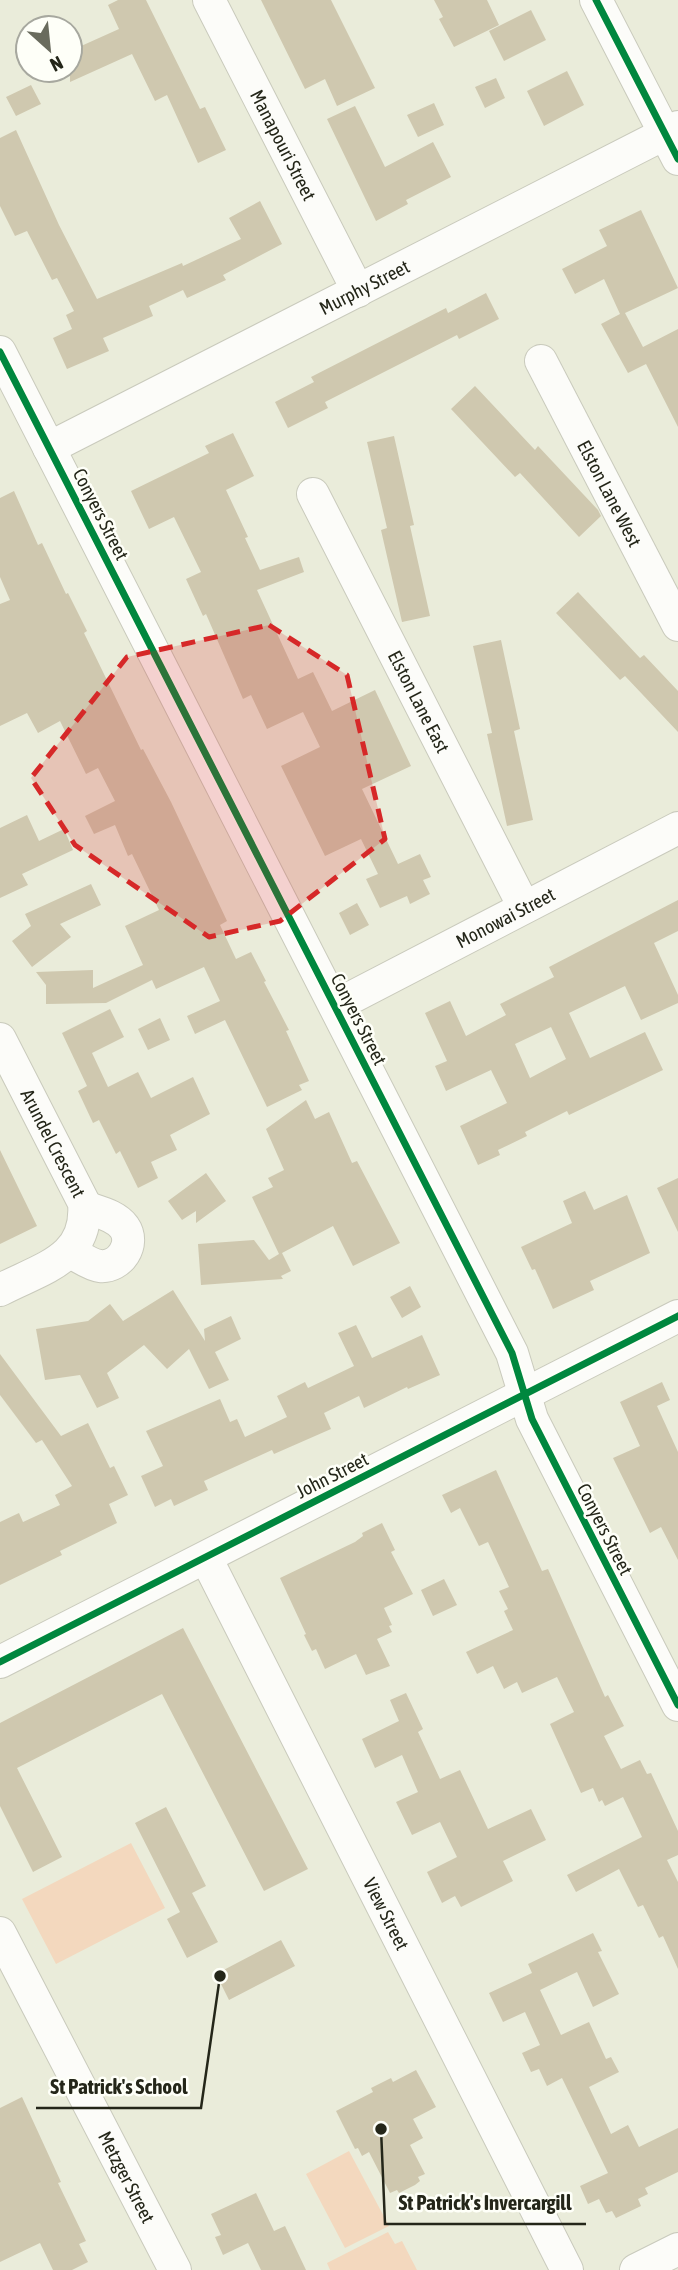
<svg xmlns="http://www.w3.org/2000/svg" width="678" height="2270" font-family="'Asap Condensed',sans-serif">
<rect width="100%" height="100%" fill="#eaecda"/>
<!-- green -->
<path fill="#f3d8be" d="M131 1843 165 1908 56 1964 22 1899Z
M349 2151 389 2226 345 2248 306 2174Z
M388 2232 395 2244 402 2241 417 2270H330L327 2263Z"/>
<!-- building -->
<path fill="#cfc8af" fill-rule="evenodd" d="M118 0H146L200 109 205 107 226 150 198 163 167 95 155 101 132 54 70 82V51L119 29 108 5Z
M261 0H331L375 88 337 106 325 79 305 89Z
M434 0H487L499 25 454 47 439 19 443 17Z
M531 10 546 40 504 61 489 31Z
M567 71 584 105 544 126 527 91Z
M496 78 505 98 485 108 475 87Z
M31 85 41 104 16 116 6 97Z
M434 103 444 125 418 137 407 115Z
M355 106 385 167 433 142 451 177 406 200 408 204 376 221 327 119Z
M16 130 59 225 97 299 182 263 183 266 241 239 229 218 260 201 282 244 223 275 226 280 187 298 183 290 149 306 153 316 103 338 109 351 67 369 53 338 72 329 66 315 74 311 57 278 52 280 27 231 15 236 0 206V138Z
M641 210 678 288 625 313 643 347 678 329V427L646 364 628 373 601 324 620 314 604 279 575 294 562 269 607 246 599 230Z
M486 293 499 319 459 339 457 335 325 402 328 408 288 428 275 402 314 382 311 377 446 308 448 313Z
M475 386 535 450 538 446 598 510 601 516 579 537 520 473 515 477 451 409Z
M233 433 254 476 226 490 248 537 245 538 260 570 299 557 304 572 257 590 298 679 313 672 332 711 375 690 411 766 362 789 398 864 420 854 431 877 423 880 430 894 410 904 407 896 380 908 366 879 378 874 361 839 325 856 281 766 320 747 303 712 267 729 251 695 243 699 206 614 203 616 186 579 201 572 174 517 149 529 131 491 209 453 205 446Z
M394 436 414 525 410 526 430 616 402 622 381 530 387 528 367 442Z
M14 491 38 545 42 543 66 594 68 593 87 631 84 633 141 750 143 749 171 802 227 921 220 925 236 959 251 952 266 981 264 982 289 1030 286 1031 309 1081 299 1085 302 1090 267 1107 225 1020 195 1034 187 1016 220 1001 204 967 156 989 152 980 106 1003 46 1004V985L36 972 93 970V988L143 965 125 926 159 910 132 854 128 856 115 825 94 834 85 816 115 801 98 768 86 774 60 721 38 733 27 713 0 726V604L10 600 0 577V498Z
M578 592 640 658 644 655 678 691V732L625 676 620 680 556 613Z
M501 640 520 729 514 731 533 820 507 826 487 734 492 733 473 646Z
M27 815 39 841 64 829 73 850 22 874 28 885 0 898V828Z
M91 884 101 905 60 924 71 937 32 967 12 941 31 926 25 914Z
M678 900V931L654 943 678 995V1003L641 1020 625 986 569 1013 590 1058 645 1032 663 1070 569 1115 567 1111 525 1132 527 1136 498 1150 500 1155 478 1165 460 1126 507 1103 491 1070 446 1091 435 1066 447 1061 425 1013 450 1001 466 1036 506 1015 500 1004 554 977 549 967ZM551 1027 566 1059 530 1078 515 1044Z
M357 903 369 925 350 935 339 913Z
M110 1009 124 1037 92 1053 108 1087 138 1072 151 1098 193 1077 210 1114 170 1135 177 1150 151 1162 158 1178 138 1188 120 1151 116 1154 99 1120 93 1123 78 1091 87 1086 62 1033Z
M160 1018 170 1040 148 1050 138 1029Z
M306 1100 315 1119 329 1112 352 1163 357 1161 400 1243 353 1266 333 1226 282 1253 291 1271 281 1276 283 1279 201 1285 198 1244 254 1240 269 1260 279 1254 252 1197 273 1187 268 1178 284 1170 266 1129Z
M0 1150 37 1226 0 1244Z
M206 1173 226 1201 196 1223V1211L182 1220 168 1201Z
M678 1178V1232L657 1188Z
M585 1191 594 1210 627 1195 650 1253 590 1281 594 1290 553 1309 535 1269 532 1270 521 1247 572 1223 563 1201Z
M410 1286 421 1307 402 1318 390 1297Z
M173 1290 205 1341 204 1329 231 1316 241 1339 215 1352 229 1380 209 1389 189 1349 167 1369 144 1345 107 1373 119 1398 97 1408 80 1375 45 1380 36 1329 88 1321 110 1304 123 1321Z
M356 1325 372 1358 422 1335 440 1375 408 1389 407 1387 364 1408 359 1396 324 1413 331 1429 274 1454 272 1450 204 1481 208 1490 174 1506 171 1499 155 1507 141 1476 163 1466 146 1431 220 1399 230 1422 237 1419 245 1437 287 1417 277 1396 305 1382 308 1388 354 1366 338 1333Z
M0 1354 61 1436 88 1423 110 1468 114 1466 128 1495 109 1504 117 1523 60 1551 62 1555 0 1585V1522L19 1513 23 1522 60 1505 55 1495 72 1486 42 1440 36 1443 0 1395Z
M662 1382 670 1400 657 1406 678 1452V1560L661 1527 650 1533 613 1458 640 1446 620 1402Z
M496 1470 542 1571 548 1569 605 1697 608 1695 624 1726 604 1736 621 1769 640 1760 647 1774 651 1773 678 1831V1855L667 1860 678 1882V1969L663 1936 659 1938 643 1905 638 1907 619 1869 576 1892 567 1875 642 1837 623 1797 605 1806 602 1800 599 1802 593 1788 581 1793 550 1724 574 1712 557 1677 522 1693 517 1682 504 1689 493 1666 477 1674 466 1652 513 1630 504 1611 508 1609 499 1591 509 1587 488 1542 479 1546 460 1508 451 1513 442 1495Z
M382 1523 395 1550 391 1552 413 1594 384 1608 392 1625 389 1626 392 1632 377 1639 390 1666 366 1675 356 1654 325 1669 316 1649 312 1651 304 1635 306 1634 280 1578 355 1542 363 1536 362 1533Z
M444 1579 457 1605 433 1616 421 1590Z
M183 1628 308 1869 264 1891 162 1694 17 1768 62 1857 33 1872 0 1806V1723Z
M406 1693 423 1729 418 1732 440 1779 460 1770 488 1829 531 1809 546 1840 503 1861 513 1881 461 1907 455 1896 442 1903 427 1872 457 1857 440 1822 412 1835 396 1802 418 1792 402 1755 375 1768 362 1739 399 1721 390 1700Z
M166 1807 206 1886 192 1893 218 1942 187 1958 167 1919 180 1912 135 1823Z
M593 1933 602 1951 598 1952 619 1994 593 2007 577 1972 540 1990 561 2035 589 2022 606 2059 611 2057 619 2072 589 2087 611 2134 628 2125 639 2147 678 2128V2172L645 2188 648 2194 638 2199 641 2206 616 2218 612 2211 606 2213 599 2199 588 2204 580 2186 608 2173 562 2078 547 2086 539 2069 531 2072 522 2053 540 2045 525 2012 503 2022 489 1993 532 1973 528 1964Z
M281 1940 295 1966 229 2000 216 1974Z
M416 2070 436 2107 413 2119 423 2138 410 2145 425 2174 418 2177 420 2181 415 2185 399 2193 397 2190 390 2193 369 2152 362 2156 358 2148 355 2149 336 2111 373 2092 371 2088 391 2078 393 2082Z
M22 2097 61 2182 58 2183 86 2241 79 2244 88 2262 72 2270H53L40 2243 0 2262V2108Z
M256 2193 274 2231 285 2226 306 2270H261L248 2243 223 2255 215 2237 221 2235 211 2214Z"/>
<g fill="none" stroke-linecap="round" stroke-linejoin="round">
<defs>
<g id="minor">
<path id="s1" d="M209 0 358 291"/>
<path d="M596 0 678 159"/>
<path d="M0 352 512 1353 532 1419 678 1705"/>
<path id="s2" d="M541 361 678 625"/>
<path id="s3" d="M49 448 678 127"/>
<path id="s4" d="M313 494 524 907"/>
<path id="s5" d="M335 1006 678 828"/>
<path id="s6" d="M0 1039 84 1203C89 1259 42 1268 0 1290"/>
<path d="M70 1252C79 1256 90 1265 100 1266 120 1268 136 1244 124 1227 115 1215 98 1212 85 1207"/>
<path id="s7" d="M206 1558 567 2270"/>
<path d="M0 1662 678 1316"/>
<path id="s8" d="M0 1933 175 2270"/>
<path d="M636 2270 678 2249"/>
</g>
</defs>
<!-- minor casing -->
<use href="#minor" stroke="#c9cabc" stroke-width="34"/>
<!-- minor -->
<use href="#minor" stroke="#fcfcf9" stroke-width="32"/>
<defs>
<path id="cycleway" d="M596 0 678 159
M0 352 512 1353 532 1419 678 1705
M0 1662 678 1316"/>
</defs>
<!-- cycleway casing -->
<use href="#cycleway" stroke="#fefff8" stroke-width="11"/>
<!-- cycleway -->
<use href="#cycleway" stroke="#00873e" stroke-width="7"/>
</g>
<!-- marked area -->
<path fill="#d62828" fill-opacity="0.2" stroke="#d62828" stroke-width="5" stroke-dasharray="14 9" stroke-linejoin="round" d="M269 625 347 675 385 839 280 921 209 937 75 845 31 778 127 657Z"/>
<g text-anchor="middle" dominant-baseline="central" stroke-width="5" stroke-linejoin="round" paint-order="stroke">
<!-- street labels -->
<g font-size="19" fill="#242619" stroke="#fefff8">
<text stroke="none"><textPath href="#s1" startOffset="163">Manapouri Street</textPath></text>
<text stroke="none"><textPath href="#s3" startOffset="354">Murphy Street</textPath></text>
<text stroke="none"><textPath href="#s2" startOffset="149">Elston Lane West</textPath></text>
<text transform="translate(101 514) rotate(63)">Conyers Street</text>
<text stroke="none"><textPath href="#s4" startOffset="233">Elston Lane East</textPath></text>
<text stroke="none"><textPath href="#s5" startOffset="192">Monowai Street</textPath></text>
<text transform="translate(359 1019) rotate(63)">Conyers Street</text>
<text stroke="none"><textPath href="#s6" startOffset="117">Arundel Crescent</textPath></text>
<text transform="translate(332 1475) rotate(-27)">John Street</text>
<text transform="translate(605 1529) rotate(63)">Conyers Street</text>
<text stroke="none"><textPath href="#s7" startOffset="399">View Street</textPath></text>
<text stroke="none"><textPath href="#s8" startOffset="275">Metzger Street</textPath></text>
</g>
</g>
<!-- callouts -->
<path fill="none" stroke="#242619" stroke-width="2.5" d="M220 1976L201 2108H36M381 2129L385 2224H586"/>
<g fill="#242619" stroke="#fefff8" stroke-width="2.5">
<circle cx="220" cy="1976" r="7"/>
<circle cx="381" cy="2129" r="7"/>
</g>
<g font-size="21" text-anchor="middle" font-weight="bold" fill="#242619" stroke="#fefff8" stroke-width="5" stroke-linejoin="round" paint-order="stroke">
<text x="119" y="2094">St Patrick's School</text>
<text x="485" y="2210">St Patrick's Invercargill</text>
</g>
<!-- north arrow -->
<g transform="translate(49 49) rotate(153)"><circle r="33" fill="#fefff8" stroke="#a7a89f" stroke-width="2"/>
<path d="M0-5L12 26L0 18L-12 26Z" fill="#696b5d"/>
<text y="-10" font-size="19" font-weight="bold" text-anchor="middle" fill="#242619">N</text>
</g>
</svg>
